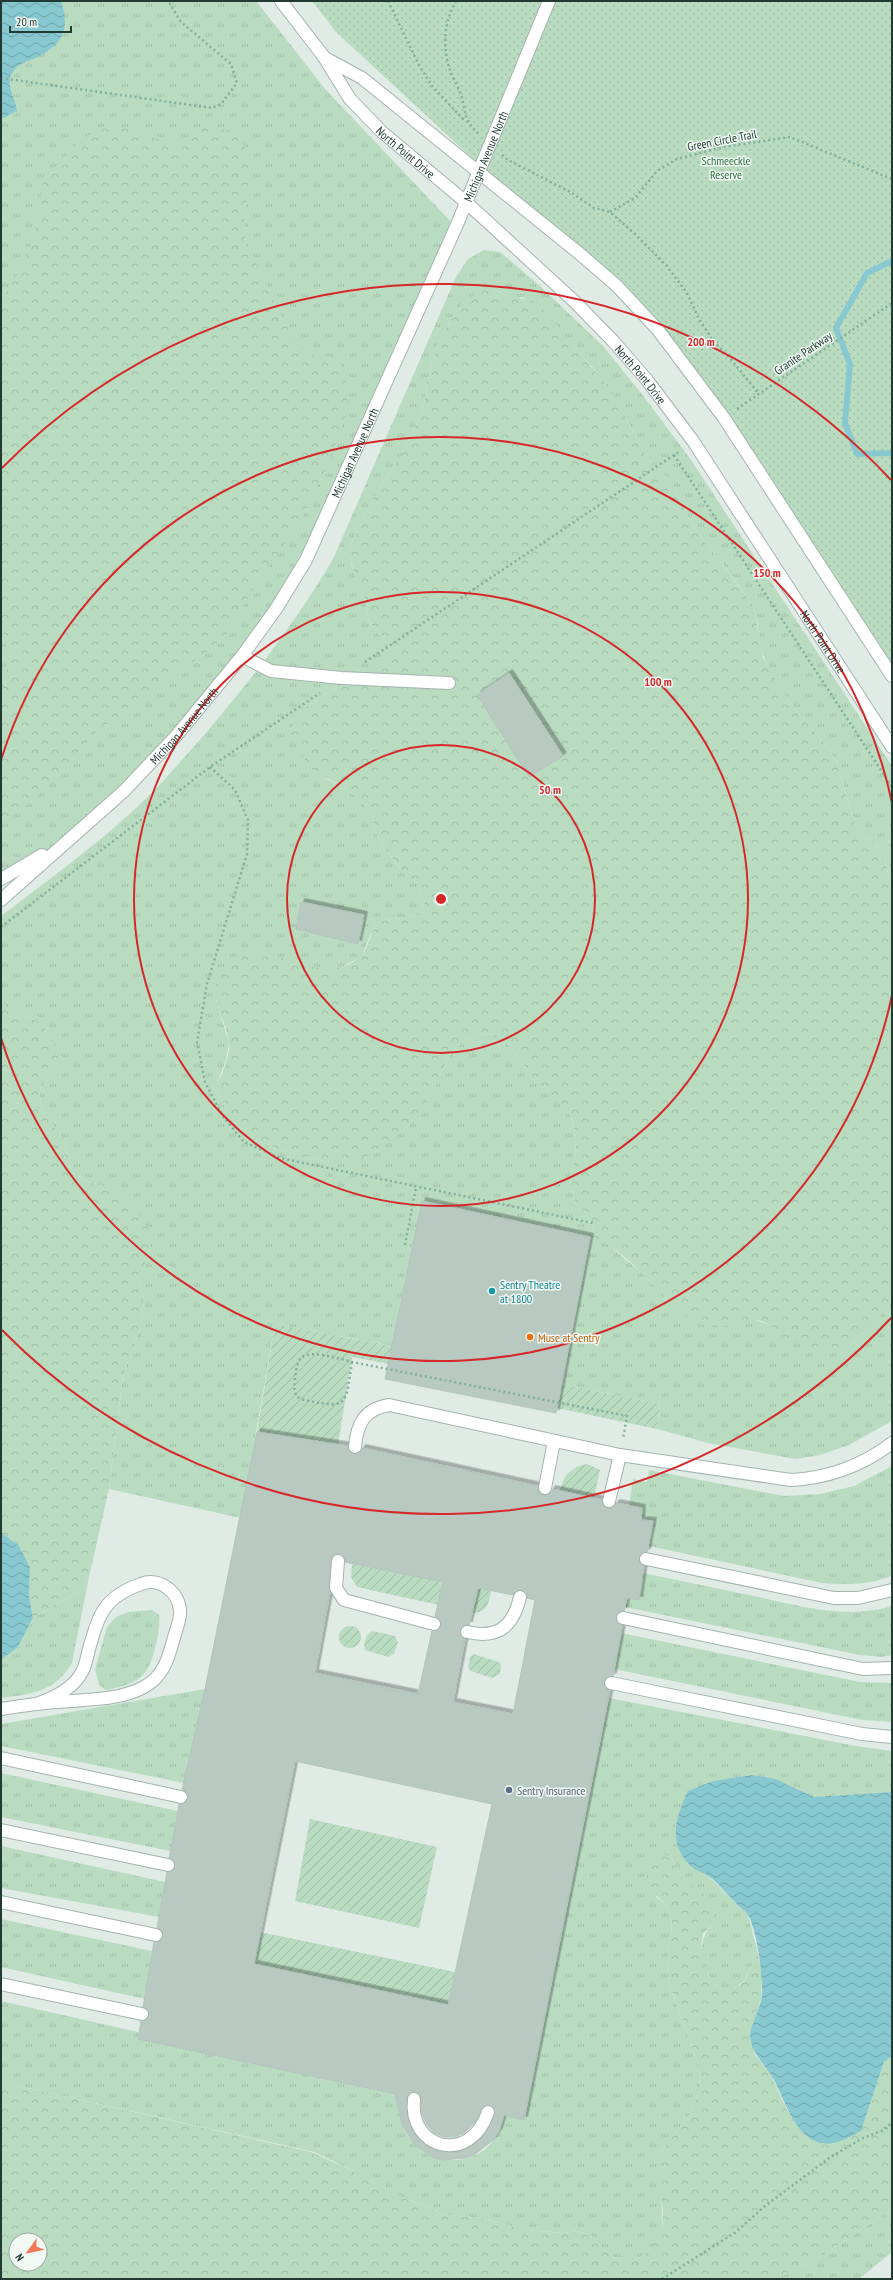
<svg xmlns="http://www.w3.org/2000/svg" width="893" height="2280" font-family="'PT Sans Narrow',sans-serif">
<defs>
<pattern id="grass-tufts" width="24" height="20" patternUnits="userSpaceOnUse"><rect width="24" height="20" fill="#b9dcc1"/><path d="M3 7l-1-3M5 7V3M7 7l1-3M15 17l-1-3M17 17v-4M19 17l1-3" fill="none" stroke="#9fbea6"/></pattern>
<pattern id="forest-crowns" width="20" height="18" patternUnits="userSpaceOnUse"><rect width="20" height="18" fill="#b9dcc1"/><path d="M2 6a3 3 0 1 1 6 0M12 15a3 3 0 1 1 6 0" fill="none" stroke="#9fbea6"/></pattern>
<pattern id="park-dots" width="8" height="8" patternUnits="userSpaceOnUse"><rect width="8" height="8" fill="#b9dcc1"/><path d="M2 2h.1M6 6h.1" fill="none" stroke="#9fbea6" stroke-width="1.8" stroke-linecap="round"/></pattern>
<pattern id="garden-furrows" width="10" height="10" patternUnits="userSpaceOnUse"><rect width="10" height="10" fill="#b9dcc1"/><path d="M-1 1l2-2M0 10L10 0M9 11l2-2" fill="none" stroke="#9fbea6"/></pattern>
<pattern id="water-waves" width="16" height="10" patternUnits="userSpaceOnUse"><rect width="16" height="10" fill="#88c8d0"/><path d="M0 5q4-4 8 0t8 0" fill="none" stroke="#6fa4a9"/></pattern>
<filter id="shadow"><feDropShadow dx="3.5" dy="-3.5" stdDeviation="0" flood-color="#0004"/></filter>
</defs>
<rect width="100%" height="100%" fill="#e0ebe6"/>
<!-- grass -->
<path fill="url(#grass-tufts)" d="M1 1H256L326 90 456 227 306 560 204 703 64 842 1 879Z
M484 250 500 252 539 285 603 346 645 398 691 460 892 766V883L889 879 885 857 876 844 864 836 856 827 836 761 823 742 791 704 768 668 759 642 758 625 755 613 743 591 702 538 686 513 672 482 647 459 625 416 595 370 566 337 523 297 513 299 494 289 463 303 443 333 436 348 427 383 423 410 401 456 376 493 349 548 351 563 357 582 364 595 369 621 390 649 384 663 325 694 308 706 325 778 347 790 363 803 372 816 377 835 386 849 399 868 417 883 425 902C416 921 409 917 391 919 386 919 380 922 375 924L361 957 338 969H314L295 963 216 1000 229 1043 226 1060 216 1086 225 1108 239 1127 255 1140 277 1149 323 1161 404 1130 426 1104 452 1051 465 1040 482 1034 496 1035 507 1043 531 1075 564 1104 572 1119 576 1139 575 1160 570 1179 575 1203 586 1213 594 1229 590 1237 603 1240 649 1279 668 1300 756 1320 770 1325 786 1337 841 1353 871 1326 892 1300V1421L849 1445 820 1455 795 1459 708 1443 657 1429 660 1404 561 1384 590 1237 422 1201 392 1346 275 1324 241 1518 109 1489 123 1376 139 1330 144 1303 139 1280 151 1249 105 1187 86 1181 71 1170 65 1142 42 1110 39 1091 47 1080 36 1020 13 1011 1 1002V916C47 881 94 847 136 808 158 788 178 764 198 742 248 684 294 625 333 559L456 277 468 259Z
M892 1466V1576C868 1585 847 1585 822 1583L649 1546 653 1522 641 1520 642 1509 629 1506 633 1479 647 1482 649 1470 784 1496 820 1494 854 1486Z
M643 1573C680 1581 717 1588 754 1596 799 1606 846 1620 892 1606V1655L881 1657 860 1655 625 1607 627 1598 639 1600Z
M89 1577 72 1663C54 1692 33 1694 1 1698V1660L18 1647 33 1618 80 1591Z
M152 1610 159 1615C161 1629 153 1666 143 1675 134 1684 117 1688 106 1690L99 1685 95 1669 107 1627 116 1617 128 1612Z
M621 1633 860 1682 892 1683V1722L862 1720 614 1669Z
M205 1689 184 1783 1 1746V1724Z
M609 1698 856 1746 892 1751V1792L814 1797 796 1788 727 1780 713 1781 688 1792 691 1866 708 1876 748 1915 758 1953 744 1981 732 1990 717 1988C703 1970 694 1945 711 1926L694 1888 684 1880 671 1857 656 1897 665 1904 671 1915 672 1930 668 1952 669 1983 700 2069 699 2092 688 2117 661 2152 662 2233 648 2252 633 2261 622 2263 606 2252 591 2236 579 2231 563 2233 526 2230 484 2219 443 2214 399 2196 353 2171 314 2152 1 2082V2001L138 2032V2039L398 2095C393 2171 493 2184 503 2115L524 2120Z
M1 1773 178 1811 170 1851 1 1817Z
M1 1846 165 1882 159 1917 1 1888Z
M1 1919 152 1951 145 1999 1 1967Z
M892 2209V2252L859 2279H775L818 2258Z"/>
<!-- forest -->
<path fill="url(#forest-crowns)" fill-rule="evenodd" d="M109 123 146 136 176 144 206 126 241 133 251 169 244 221 247 245 293 339 314 357 335 356 345 372 348 406 339 438 303 517 259 579 225 637 131 710 99 729 34 799 1 826V697L9 655 1 624V301L14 281 34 239 43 180 78 142Z
M494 289C511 300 519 296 537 302L612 391 647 459 672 482 686 513 702 538 744 593 755 613 763 657 770 670 791 704 823 742 836 761 856 827 864 836 876 844 885 857 889 879 892 883V1300L871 1326 841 1353C821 1351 803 1348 786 1337 776 1331 769 1322 757 1320 753 1319 747 1322 743 1323 724 1327 710 1331 693 1320 660 1300 627 1246 590 1237L594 1229 586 1213 575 1203 570 1179 575 1160 576 1139 572 1119 563 1105 548 1095 531 1075 507 1043 496 1035 482 1034 465 1040 452 1051 426 1104 404 1130 365 1158 323 1161 277 1149 255 1140 239 1127 225 1108 216 1086C222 1074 230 1057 229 1043 226 1017 204 993 223 968 257 921 314 996 360 957 366 953 372 932 375 924 380 922 386 919 391 919 409 917 416 921 425 902L417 883 399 868 386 849 377 835 372 816 363 803 347 790 310 768 291 735 294 720 308 706 325 694 383 663 390 649 369 621 364 595 357 582 351 562 349 548 376 493 401 456 423 410 427 383 436 348 443 333 463 303 475 294 485 290Z
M1 1002 14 1011 36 1020 49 1033 59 1052 57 1065 39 1091 42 1110 65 1142 71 1170 86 1181 105 1187 132 1203 148 1229 151 1249 139 1280 144 1303 139 1330 123 1376 109 1489 89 1577 80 1591 33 1618 29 1596 30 1567 19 1546 1 1532Z
M663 1853 671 1857 684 1880 707 1896 715 1912 711 1926 703 1934 701 1946 708 1975 717 1988 733 1989 744 1982 758 1953 762 1974 761 1999 750 2034 755 2055 770 2073 787 2110 799 2127 814 2140 861 2131 884 2062 892 2056V2209L818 2258 775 2279H1V2082L311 2152 353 2171 399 2196 443 2214 484 2219 526 2230 563 2233 579 2231 591 2236 606 2252 622 2262 633 2261 648 2252 662 2230 663 2211 658 2172 661 2152 688 2117 699 2092 700 2069 669 1983 668 1952 672 1930 671 1915 665 1904 649 1889 646 1871 652 1860ZM16 2240H40V2264H16Z"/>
<!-- park -->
<path fill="url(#park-dots)" d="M312 1H892V676L658 330 336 32Z"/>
<!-- garden -->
<path fill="url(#garden-furrows)" d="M275 1324 392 1346 389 1364 352 1357 338 1445 257 1432Z
M561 1384 660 1404 657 1429 557 1408Z
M587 1464 600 1470 594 1498 560 1491C563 1475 571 1467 587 1464Z
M352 1564 491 1591C489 1602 488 1611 475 1613L357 1587 351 1577Z
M339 1637a11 11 0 1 1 22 0a11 11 0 1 1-22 0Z
M372 1631 395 1636 398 1642 394 1654 388 1657 365 1650 364 1644 367 1635Z
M473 1654 499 1662 501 1664 500 1674 492 1678 471 1671 468 1668 470 1657Z
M310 1819 437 1847 419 1928 295 1901Z
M260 1932 455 1972 448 2005 254 1964Z"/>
<!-- water -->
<path fill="url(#water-waves)" d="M1 1H61C70 28 64 43 38 57 29 61 18 63 12 73 5 85 16 99 17 111L1 119Z
M1 1532 19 1546 30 1567 29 1596 33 1618 18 1647 1 1660Z
M752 1775 776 1779 814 1797 892 1792V2056L884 2062 861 2131C853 2135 842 2142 833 2143 798 2149 786 2102 774 2080 765 2064 751 2054 750 2035 750 2030 759 2008 761 2001 765 1984 757 1930 748 1915 744 1910 737 1905 733 1900 725 1892 716 1881 707 1875 702 1872 695 1870 691 1866 667 1844 676 1816 688 1791L713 1781Z"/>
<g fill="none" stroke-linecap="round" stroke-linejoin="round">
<!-- stream -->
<path stroke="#88c8d0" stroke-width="6" d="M892 261 867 273 836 328 850 364 845 423 857 454 892 453"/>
</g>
<!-- building -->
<path fill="#b8c9c1" stroke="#b3c4bc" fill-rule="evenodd" filter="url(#shadow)" d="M509 673 563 756 529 777 477 695Z
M301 902 364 915 358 944 296 929Z
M422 1201 590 1237 556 1413 385 1379Z
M257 1432 348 1446V1450L354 1454H358L362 1448 538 1486V1491L543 1495H548L552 1489 602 1500 604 1506 608 1508 614 1506 616 1503 642 1508 641 1520 653 1521 647 1552 641 1554 639 1558 641 1564 644 1566 639 1600 627 1598 624 1611H620L616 1616V1621L622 1625 621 1633 613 1676 606 1678 604 1682 606 1688 610 1690 524 2120 504 2115 499 2131 493 2140 474 2155 465 2158 443 2160 432 2157 414 2144 402 2125 395 2094 138 2039 141 2021 147 2019 149 2015 147 2009 143 2007 154 1942 161 1940 163 1936 161 1930 157 1928 167 1872 173 1870 175 1866 173 1860 169 1858 178 1811 179 1804H184L188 1799V1794L182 1790 205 1689ZM334 1554 343 1555 345 1562 443 1582 435 1617 440 1619 441 1626 439 1630 432 1631 418 1694 315 1673 330 1592 331 1560ZM478 1588 513 1595 515 1591 522 1590 526 1592 527 1598 535 1600 513 1714 453 1702 465 1639 460 1635V1630L464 1625H469ZM295 1761 492 1804 448 2005 254 1964ZM414 2092 420 2095 422 2114 427 2125 434 2133 444 2137H454L464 2133 473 2124 484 2106H492L495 2111V2115L486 2133 473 2145 458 2152 439 2151 427 2146 415 2135 408 2119 407 2096Z"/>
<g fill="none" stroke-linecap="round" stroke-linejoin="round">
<!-- minor-tunnel -->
<path stroke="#bac8c2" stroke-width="12" stroke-dasharray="12 6" stroke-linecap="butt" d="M338 1561 355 1447
M520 1597 545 1488
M434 1624 467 1632
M142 2014 492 2087 609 1501
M191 2024 290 1509C301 1479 323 1490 348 1494
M488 2112 492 2087"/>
<defs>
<g id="minor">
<path id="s1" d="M281 1 324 57 350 99 382 132 467 203 575 302 614 342 647 380 693 441 892 747"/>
<path d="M325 58 362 78 580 254 617 286 658 330 724 418 892 676"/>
<path d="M242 656 271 671 342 678 449 683"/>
<path d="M1 879 42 855"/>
<path id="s2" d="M1 900 124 791 176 736 242 656 276 609 306 560 456 227 549 1"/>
<path d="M355 1447C357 1424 364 1409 389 1405L620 1455 791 1480C828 1478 863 1465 892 1443"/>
<path d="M545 1488 554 1441"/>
<path d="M609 1501 620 1455"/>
<path d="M646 1559 834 1598H858L892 1590"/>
<path d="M338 1561 336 1588 344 1600 434 1624"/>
<path d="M623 1618 863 1669 892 1668"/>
<path d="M467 1632C498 1639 513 1627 520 1597"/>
<path d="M611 1683 862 1734 892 1737"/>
<path d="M1 1709C20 1706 39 1703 58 1702 87 1699 118 1701 144 1687 165 1676 169 1655 175 1634 177 1627 181 1618 180 1610 178 1591 159 1577 141 1584 104 1597 99 1614 89 1649 87 1656 86 1665 82 1672 73 1689 54 1698 36 1704"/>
<path d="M1 1758 181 1797"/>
<path d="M1 1830 168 1865"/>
<path d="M1 1902 156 1935"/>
<path d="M1 1984 142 2014"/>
<path d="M414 2099C408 2149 470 2166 488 2112"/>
</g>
</defs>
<!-- minor casing -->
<use href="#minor" stroke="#a3b3ad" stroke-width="14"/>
<!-- path -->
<path stroke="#81af9e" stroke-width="2.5" stroke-dasharray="2 3" stroke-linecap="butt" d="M388 1 419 65 432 86 465 121
M456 1C444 21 442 47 450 70 453 78 458 86 461 95 467 113 462 118 478 133
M1 78 212 108 221 104 237 83 231 64 181 22 168 1
M502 155 508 160 572 193 594 208 610 212 635 234 666 265 687 293 699 319 714 342 729 357 759 394
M610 212 635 198 657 171 677 159 724 147 790 137 892 179
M737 409 892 303
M674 455 892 787
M365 662 680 451
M210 767 235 790 248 820 247 854 207 984 197 1042 205 1082 222 1115 244 1142 280 1158 593 1223
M1 927 210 767 320 693
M405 1245 416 1187
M352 1362C345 1409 348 1409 300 1399 293 1393 294 1388 295 1379 296 1373 296 1363 301 1358 310 1349 340 1359 352 1362L627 1416 623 1439
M662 2279 736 2232 765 2206 832 2156 863 2138 882 2131 892 2123"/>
<!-- minor -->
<use href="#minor" stroke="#fff" stroke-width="12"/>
</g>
<!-- distance rings -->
<g fill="none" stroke="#d62828" stroke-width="2">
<circle cx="441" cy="899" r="154"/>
<circle cx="441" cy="899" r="307"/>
<path d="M892 995A461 461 0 0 1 1 1038M1 760A461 461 0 0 1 892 803"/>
<path d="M891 1318A615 615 0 0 1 2 1330M2 468A615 615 0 0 1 891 480"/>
</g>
<!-- markers -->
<circle fill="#0f9aa8" stroke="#f1f8f4" stroke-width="1.5" cx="492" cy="1291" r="4"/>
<circle fill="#e8710a" stroke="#f1f8f4" stroke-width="1.5" cx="530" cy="1337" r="4"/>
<circle fill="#5c6f8a" stroke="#f1f8f4" stroke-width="1.5" cx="509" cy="1790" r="4"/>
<g text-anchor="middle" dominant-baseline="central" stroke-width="3" stroke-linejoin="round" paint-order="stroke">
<!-- street labels -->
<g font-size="12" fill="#213b33" stroke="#f1f8f4">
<text transform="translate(722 140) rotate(-11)">Green Circle Trail</text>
<text stroke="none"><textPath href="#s1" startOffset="197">North Point Drive</textPath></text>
<text stroke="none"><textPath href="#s2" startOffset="901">Michigan Avenue North</textPath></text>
<text transform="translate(803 353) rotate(-34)">Granite Parkway</text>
<text stroke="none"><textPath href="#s1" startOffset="521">North Point Drive</textPath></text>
<text stroke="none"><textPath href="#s2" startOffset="577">Michigan Avenue North</textPath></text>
<text stroke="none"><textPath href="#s1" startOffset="845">North Point Drive</textPath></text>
<text stroke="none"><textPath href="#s2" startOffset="253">Michigan Avenue North</textPath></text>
</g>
<!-- park labels -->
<g font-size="12" fill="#2b7243" stroke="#f1f8f4">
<text x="726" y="160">Schmeeckle<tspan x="726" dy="14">Reserve</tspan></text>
</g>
<!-- culture labels -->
<g font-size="12" fill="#0d838f" stroke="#f1f8f4" text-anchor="start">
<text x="500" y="1284">Sentry Theatre<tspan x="500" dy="14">at 1800</tspan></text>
</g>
<!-- food labels -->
<g font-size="12" fill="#c56008" stroke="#f1f8f4" text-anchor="start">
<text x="538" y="1337">Muse at Sentry</text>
</g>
<!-- service labels -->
<g font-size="12" fill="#4e5e75" stroke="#f1f8f4" text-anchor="start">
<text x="517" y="1790">Sentry Insurance</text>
</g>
</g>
<circle cx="441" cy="899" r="6" fill="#d62828" stroke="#f1f8f4" stroke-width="2"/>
<g font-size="12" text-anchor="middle" font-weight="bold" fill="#d62828" stroke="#f1f8f4" stroke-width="3" stroke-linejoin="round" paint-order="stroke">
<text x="701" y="346">200 m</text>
<text x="767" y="577">150 m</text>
<text x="658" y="686">100 m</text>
<text x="550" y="794">50 m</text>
</g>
<!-- border -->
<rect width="893" height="2280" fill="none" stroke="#213b33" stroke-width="4"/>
<!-- north arrow -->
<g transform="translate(28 2252) rotate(237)"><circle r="19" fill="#f1f8f4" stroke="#9eaca7"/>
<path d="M0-3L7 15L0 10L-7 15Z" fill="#f17758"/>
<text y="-6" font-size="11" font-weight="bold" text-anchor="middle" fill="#213b33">N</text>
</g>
<!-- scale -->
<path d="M10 26v6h61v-6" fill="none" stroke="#213b33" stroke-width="2"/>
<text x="16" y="26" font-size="12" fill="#213b33" stroke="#f1f8f4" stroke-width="3" paint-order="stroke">20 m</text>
</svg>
